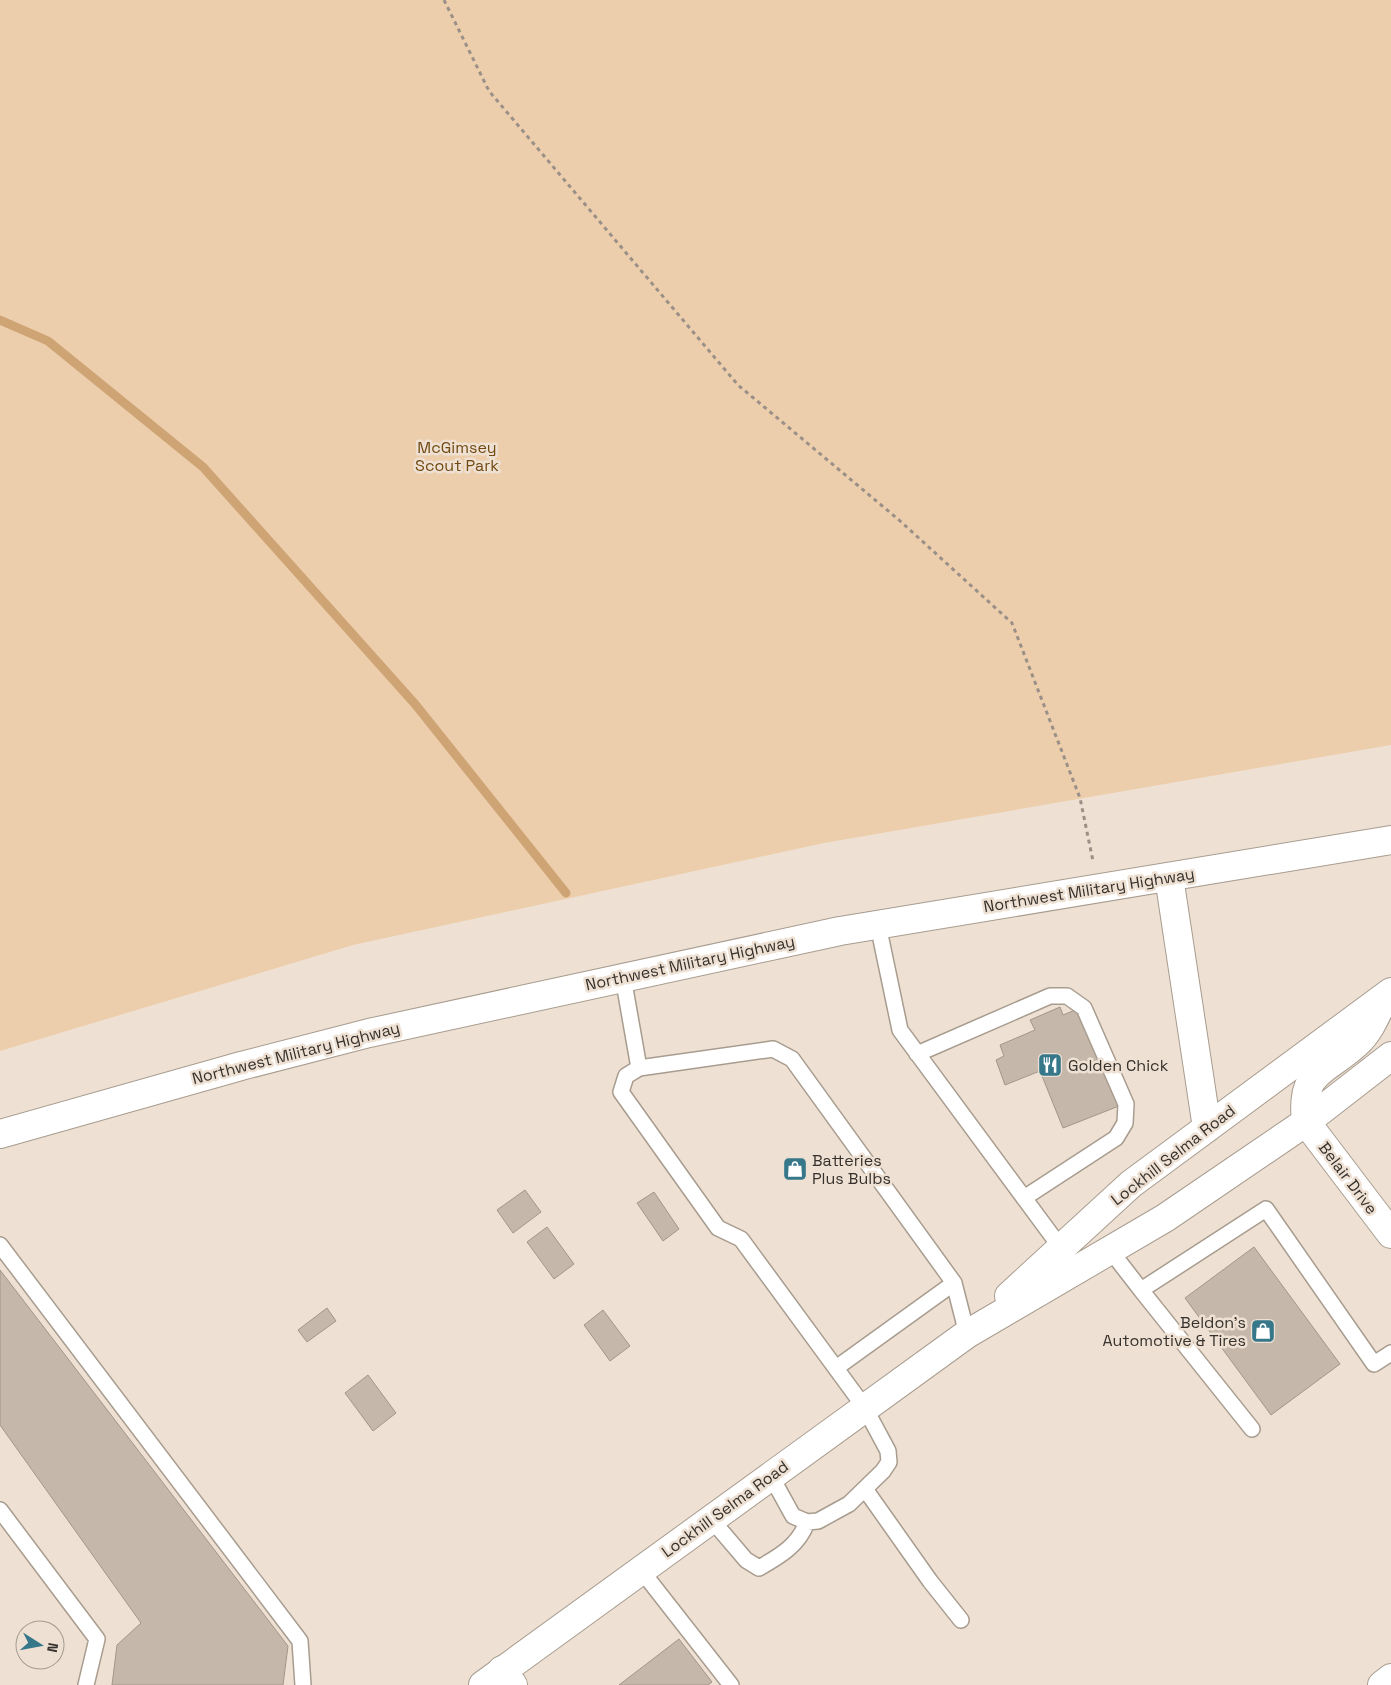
<svg xmlns="http://www.w3.org/2000/svg" width="1391" height="1685" font-family="'Space Grotesk',sans-serif">
<rect width="100%" height="100%" fill="#eee1d3"/>
<!-- green -->
<path fill="#edceac" d="M0 0H1391V745L824 843 353 945 0 1051Z"/>
<g fill="none" stroke-linecap="round" stroke-linejoin="round">
<!-- stream -->
<path stroke="#cea475" stroke-width="9" d="M0 320 48 341 203 467 415 704 566 893"/>
</g>
<!-- building -->
<path fill="#c5b8ab" stroke="#a2968a" d="M1060 1007 1063 1015 1080 1008 1119 1106 1063 1128 1040 1071 1005 1085 996 1060 1004 1056 1000 1045 1035 1030 1030 1020Z
M525 1190 541 1212 513 1233 497 1210Z
M654 1192 679 1229 663 1241 637 1203Z
M547 1227 574 1264 554 1279 527 1242Z
M1254 1247 1340 1364 1271 1415 1185 1298Z
M0 1270 288 1646 283 1685H112L117 1645 141 1623 0 1425Z
M327 1308 336 1321 307 1342 298 1330Z
M603 1310 630 1346 610 1361 584 1325Z
M368 1375 396 1413 373 1431 345 1393Z
M679 1639 712 1682 708 1685H619Z"/>
<g fill="none" stroke-linecap="round" stroke-linejoin="round">
<defs>
<path id="service" d="M878 925 900 1030 1061 1248
M623 977 639 1068
M917 1054 1050 996H1067L1084 1008 1126 1104 1125 1123 1116 1138 1024 1198
M0 1245 300 1641 303 1685
M1110 1250 1141 1290 1266 1209 1374 1364 1391 1353
M1141 1290 1252 1429
M836 1368 954 1283
M771 1476 793 1516 807 1522 818 1521 849 1504 883 1471 889 1462 888 1451 865 1408 741 1239 718 1228 621 1092 626 1076 639 1068 773 1049 792 1059 954 1283 967 1334
M865 1489 930 1581 961 1620
M0 1510 97 1639 86 1685
M711 1519 746 1560 759 1568C780 1556 799 1545 807 1522
M641 1570 731 1685"/>
<path id="minor" d="M1306 1122 1391 1234
M502 1670 513 1685
M1382 1685 1391 1678"/>
<path id="secondary" d="M1169 877 1207 1128
M1306 1122C1300 1070 1324 1073 1356 1044 1368 1033 1374 1020 1381 1005
M1009 1296 1131 1184 1391 992
M483 1685 967 1334 1165 1218 1306 1122 1391 1056"/>
<path id="primary" d="M0 1134 241 1066 369 1033 840 931 1391 840"/>
</defs>
<!-- service casing -->
<use href="#service" stroke="#a89c8f" stroke-width="18"/>
<!-- minor casing -->
<use href="#minor" stroke="#a89c8f" stroke-width="30"/>
<!-- secondary casing -->
<use href="#secondary" stroke="#a89c8f" stroke-width="30"/>
<!-- primary casing -->
<use href="#primary" stroke="#a89c8f" stroke-width="30"/>
<!-- path -->
<path stroke="#9a9087" stroke-width="3" stroke-dasharray="4 4" stroke-linecap="butt" d="M444 0 489 91 738 385 899 520 1012 623 1080 798 1093 861"/>
<!-- service -->
<use href="#service" stroke="#fff" stroke-width="15"/>
<!-- minor -->
<use href="#minor" stroke="#fff" stroke-width="28"/>
<!-- secondary -->
<use href="#secondary" stroke="#fff" stroke-width="28"/>
<!-- primary -->
<use href="#primary" stroke="#fff" stroke-width="28"/>
</g>
<!-- icons -->
<defs>
<symbol id="restaurant-square" viewBox="-11 -11 22 22"><rect x="-9" y="-9" width="18" height="18" rx="4" fill="#36778a" stroke="#eee1d3"/><path d="M-5-6h1v4h1v-4h1v4h1v-4h1v5L-1.5 .5V6h-2V.5L-5-1ZM5-6V6H3V1.5H1.5Q1.5-4 5-6Z" fill="#fff"/></symbol>
<symbol id="shop-square" viewBox="-11 -11 22 22"><rect x="-9" y="-9" width="18" height="18" rx="4" fill="#36778a" stroke="#eee1d3"/><path d="M-5-2.5h2.3a2.7 3.5 0 0 1 5.4 0H5L5.5 6h-11ZM-1.5-2.5h3a1.5 2.3 0 0 0-3 0Z" fill="#fff"/></symbol>
</defs>
<g fill-rule="evenodd">
<use href="#restaurant-square" x="1036" y="1051" width="28" height="28"/>
<use href="#shop-square" x="781" y="1155" width="28" height="28"/>
<use href="#shop-square" x="1249" y="1317" width="28" height="28"/>
</g>
<g text-anchor="middle" dominant-baseline="central" stroke-width="5" stroke-linejoin="round" paint-order="stroke">
<!-- park labels -->
<g font-size="16" fill="#724911" stroke="#eee1d3">
<text x="457" y="447">McGimsey<tspan x="457" dy="18">Scout Park</tspan></text>
</g>
<!-- street labels -->
<g font-size="16" fill="#36312c" stroke="#eee1d3">
<text transform="translate(1089 890) rotate(-9)">Northwest Military Highway</text>
<text transform="translate(690 963) rotate(-12)">Northwest Military Highway</text>
<text transform="translate(296 1053) rotate(-14)">Northwest Military Highway</text>
<text transform="translate(1173 1155) rotate(-38)">Lockhill Selma Road</text>
<text transform="translate(1348 1178) rotate(53)">Belair Drive</text>
<text transform="translate(725 1509) rotate(-36)">Lockhill Selma Road</text>
</g>
<!-- poi labels -->
<g font-size="16" fill="#36312c" stroke="#eee1d3" text-anchor="start">
<text x="1068" y="1065">Golden Chick</text>
<text x="812" y="1160">Batteries<tspan x="812" dy="18">Plus Bulbs</tspan></text>
<text x="1246" y="1322" text-anchor="end">Beldon's<tspan x="1246" dy="18">Automotive &amp; Tires</tspan></text>
</g>
</g>
<!-- north arrow -->
<g transform="translate(40 1645) rotate(101)"><circle r="24" fill="#eee1d3" stroke="#a49b90"/>
<path d="M0-4L9 19L0 12L-9 19Z" fill="#36778a"/>
<text y="-8" font-size="14" font-weight="bold" text-anchor="middle" fill="#36312c">N</text>
</g>
</svg>
